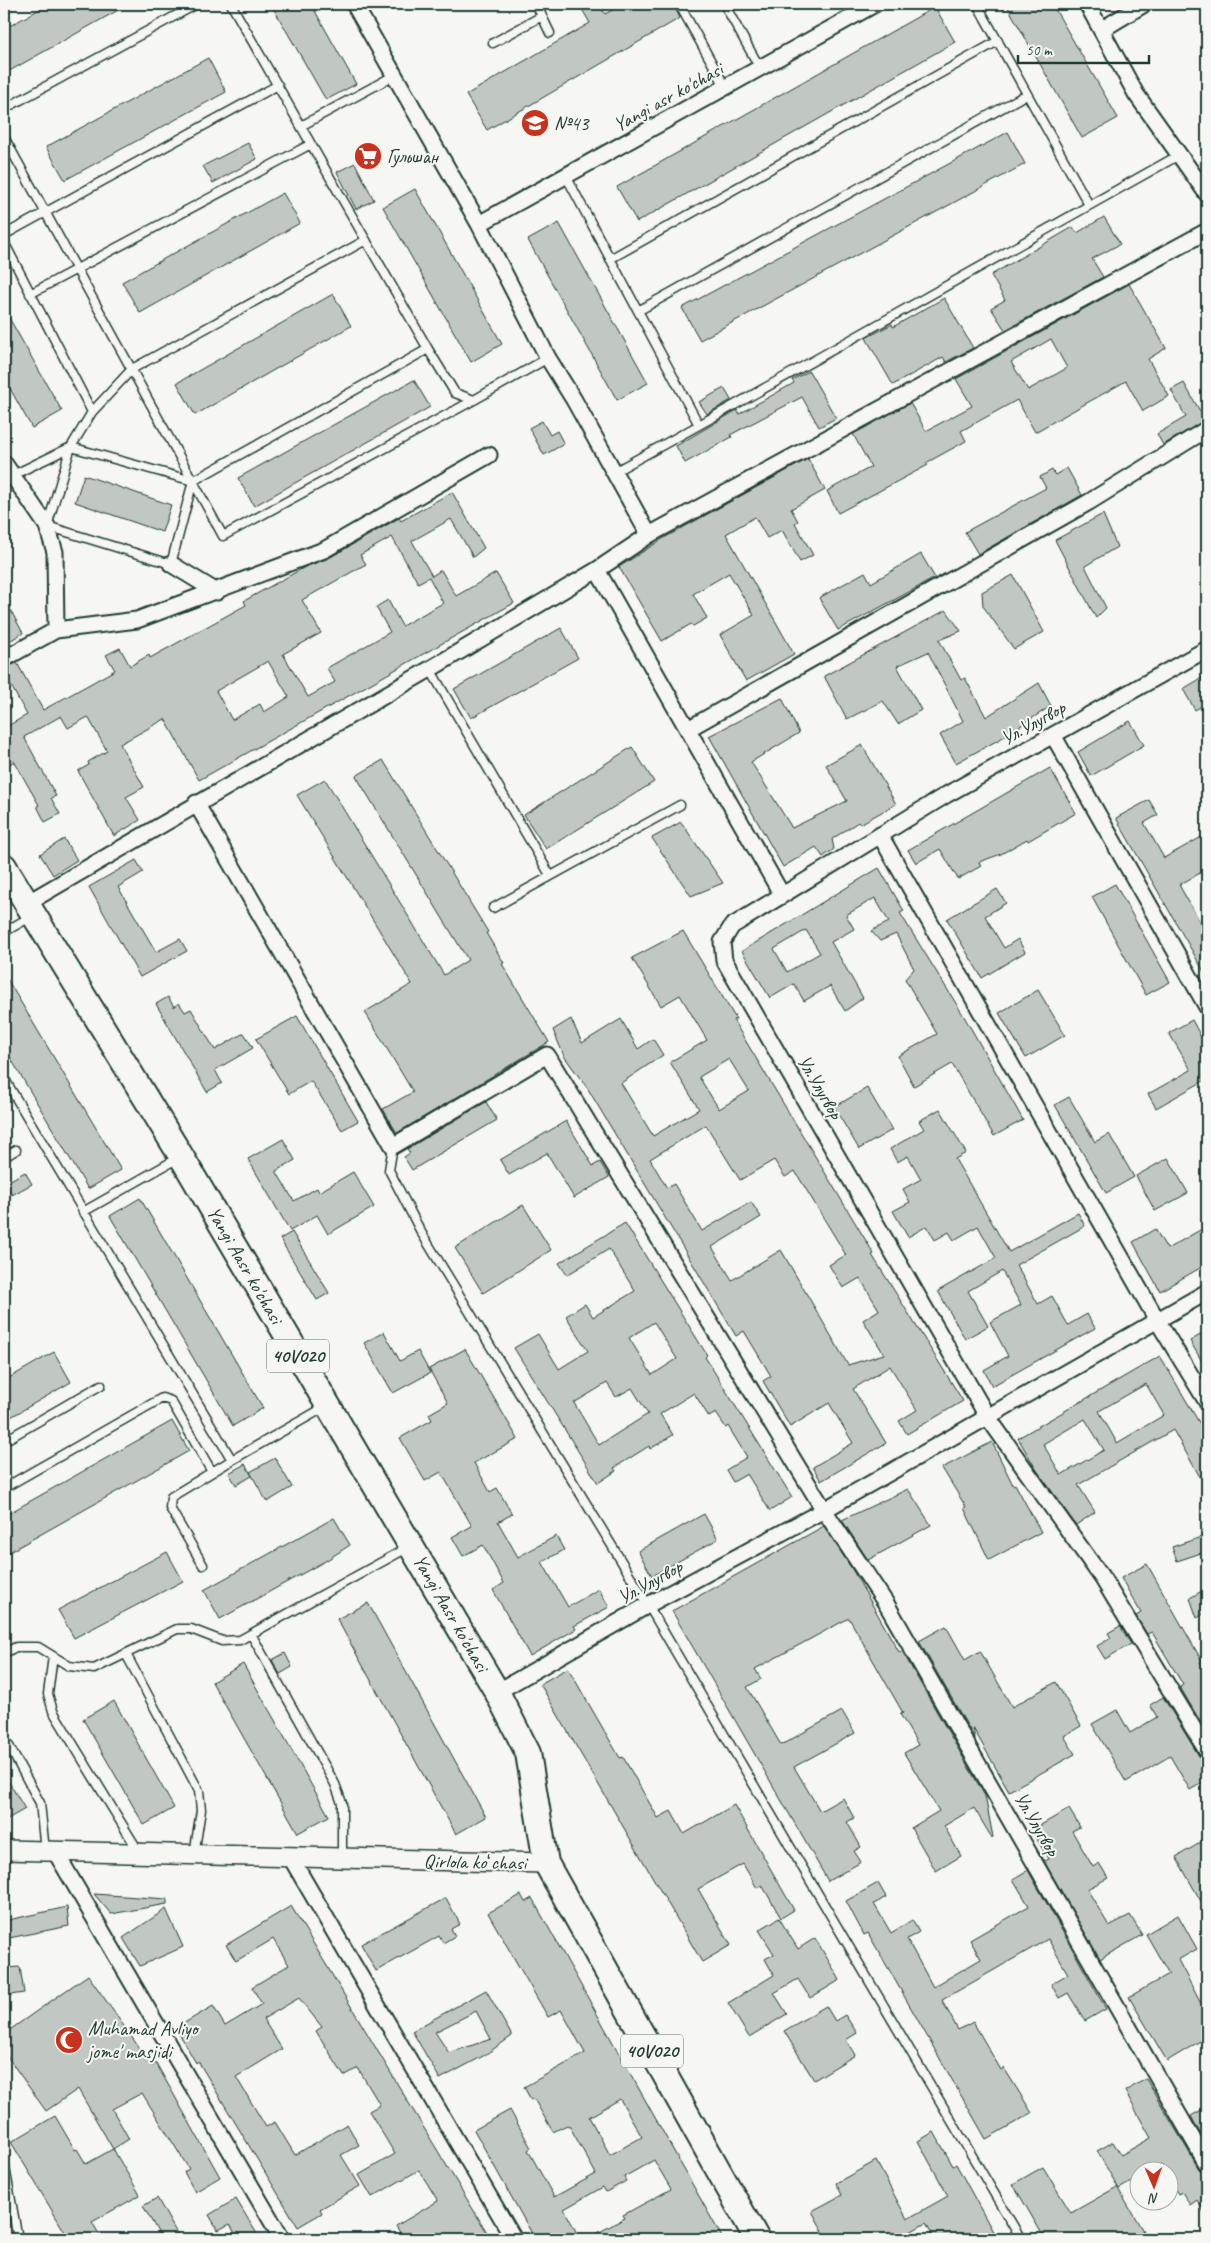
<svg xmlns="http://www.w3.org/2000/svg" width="1211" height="2243" font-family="Caveat,sans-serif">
<rect width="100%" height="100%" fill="#f6f6f2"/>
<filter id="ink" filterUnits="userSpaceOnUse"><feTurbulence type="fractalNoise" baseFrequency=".02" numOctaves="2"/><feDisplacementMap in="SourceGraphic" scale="10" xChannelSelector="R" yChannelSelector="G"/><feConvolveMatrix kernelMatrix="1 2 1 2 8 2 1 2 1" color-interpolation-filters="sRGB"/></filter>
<g filter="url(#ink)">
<!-- building -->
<path fill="#c1c8c3" stroke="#1f3d34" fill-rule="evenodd" d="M49 4H129L4 74V29Z
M271 4H311L356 84 326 100Z
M579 4H599L605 14 623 4H673L680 18 487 130 466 95 590 23Z
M1006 4H1052L1118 118 1082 138Z
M935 7 955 42 637 222 617 187Z
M208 58 226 92 65 180 46 147Z
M1008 132 1025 164 700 340 682 308Z
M248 143 257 159 213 183 203 166Z
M355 163 374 200 356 209 337 172Z
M415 189 502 344 471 362 383 207Z
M283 193 300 223 140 313 122 282Z
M1104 217 1120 244 1092 259 1103 277 1005 330 991 308 1005 300 991 275 1073 227 1077 233Z
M559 223 648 383 617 400 528 240Z
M1129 284 1166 348 1148 359 1169 396 1143 411 1126 381 1035 432 1017 400 961 431 966 441 926 463 928 465 838 513 827 491 871 467 853 434 910 403 926 431 972 406 956 379ZM1051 339 1067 368 1028 390 1011 362Z
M333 294 351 326 195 415 177 383Z
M944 298 973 348 946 362 943 357 893 385 866 338 892 324 893 327Z
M4 309 62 411 32 428 4 378Z
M809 371 836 418 819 427 802 397 730 435 732 437 685 463 676 446 737 410 739 414 794 383 792 380Z
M414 380 430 407 254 506 238 478Z
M1184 383 1205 420 1163 445 1157 434 1186 417 1171 390Z
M724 388 731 400 707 414 699 402Z
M542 421 550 435 557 431 564 444 544 455 529 428Z
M808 459 825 490 791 509 798 521 795 523 813 555 800 562 782 530 767 538 755 517 726 534 794 654 746 681 720 635 754 615 729 573 693 594 707 618 693 626 691 624 662 641 619 567 664 538Z
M1067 468 1082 495 978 554 965 532 1046 488 1040 477 1052 470 1055 475Z
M84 475 171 505 162 532 75 502Z
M452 492 484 548 473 557 451 519 412 541 432 576 441 570 456 596 496 573 514 603 199 780 165 719 120 744 144 787 126 797 140 820 114 836 78 771 89 765 88 762 107 751 88 717 68 728 61 716 24 737 56 796 51 798 60 814 45 822 37 806 39 805 14 761 4 768V728L27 715 10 684 4 687V668L17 663 43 710 115 670 106 655 120 648 130 666 149 655 150 658 246 605 244 601 305 567 329 558 399 518 401 521ZM392 537 418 583 429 577 443 603 402 626 388 600 376 607 390 632 327 668 335 682 308 697 283 654 321 633 302 600 366 564 360 555ZM268 661 289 697 264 712 260 704 232 720 216 691Z
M1103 514 1117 547 1085 566 1106 608 1096 618 1055 540Z
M921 554 935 578 838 630 819 598 865 572 871 583Z
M1013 575 1044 632 1014 649 983 606 982 592Z
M4 598 23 633 6 643 8 646 4 648Z
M946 610 961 631 939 640 961 680 965 678 986 717 1039 683 1051 706 1000 739 956 763 940 735 963 721 928 652 897 666 921 710 898 724 883 701 847 719 824 676Z
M561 628 578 658 471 718 454 689Z
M1207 675V703L1195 710 1183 689Z
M782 698 799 733 751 762 792 828 847 801 826 765 862 745 896 804 860 824 858 822 832 839 834 849 823 857 816 847 783 867 709 736Z
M1130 721 1144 745 1091 776 1078 752Z
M632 747 654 782 546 849 524 815Z
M383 760 488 932 486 933 504 963 502 964 549 1042 397 1133 383 1109 413 1092 365 1012 412 984 297 795 325 779 444 975 468 960 356 776Z
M1050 768 1076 813 1028 841 1027 839 1001 854 979 862 981 866 958 879 940 849 916 863 908 850Z
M1149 800 1158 815 1144 823 1164 858 1207 834V869L1179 885 1207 934V977L1116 818Z
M681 822 723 883 691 896 652 838Z
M64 839 77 860 53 875 40 854Z
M136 860 143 872 118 887 156 952 180 939 187 951 140 977 89 887Z
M879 868 904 911 900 913 965 1018 1023 1120 994 1136 952 1064 914 1086 898 1056 937 1034 905 979 914 969 896 934 880 941 871 931 889 922 875 898 846 915 854 929 831 942 863 998 845 1011 830 986 804 1001 794 984 770 998 742 951ZM806 930 820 953 787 972 774 949Z
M1115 884 1170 982 1146 995 1092 897Z
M997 889 1006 903 985 916 1004 948 1018 939 1025 952 982 978 947 919Z
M683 931 736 1019 733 1020 874 1254 872 1255 963 1401 907 1434 899 1421 917 1410 890 1366 853 1389 886 1443 821 1481 813 1467 853 1443 829 1403 790 1427 763 1381 771 1376 744 1331 736 1336 588 1089 564 1056 553 1030 571 1019 582 1043 621 1019 638 1049 653 1039 663 1055 621 1083 653 1136 699 1109 670 1062 707 1040 680 995 661 1006 632 958ZM729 1059 749 1091 719 1109 699 1077ZM706 1125 740 1180 774 1160 785 1177 795 1171 846 1255 829 1265 843 1288 860 1278 879 1310 863 1320 884 1354 848 1365 781 1250 732 1280 712 1247 761 1217 751 1202 702 1231 674 1184 667 1188 650 1159Z
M4 974 121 1170 88 1189 4 1047Z
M1038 990 1065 1035 1026 1058 999 1013Z
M168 997 174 1007 179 1003 185 1012 191 1009 215 1050 244 1033 253 1048 215 1070 222 1083 207 1092 156 1004Z
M297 1016 358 1121 342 1130 311 1081 289 1094 256 1039Z
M1192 1020 1207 1048V1079L1156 1108 1148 1094 1191 1070 1169 1033Z
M867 1088 892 1130 859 1149 834 1107Z
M1069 1097 1095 1142 1109 1134 1134 1177 1106 1193 1055 1105Z
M486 1102 497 1120 412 1170 404 1157 410 1153 407 1149Z
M940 1109 966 1153 955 1159 1009 1252 1078 1213 1085 1226 1016 1265 1038 1304 1052 1296 1068 1325 1087 1314 1095 1328 992 1386 984 1370 1008 1356 990 1322 1021 1305 1002 1271 968 1291 988 1326 965 1339 938 1291 996 1258 978 1226 954 1240 949 1232 935 1240 927 1226 908 1237 893 1211 910 1202 903 1189 921 1179 908 1156 897 1162 890 1149 924 1129 919 1121Z
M566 1121 593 1166 600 1162 609 1177 574 1198 547 1153 509 1175 500 1160Z
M283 1139 295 1160 276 1171 294 1201 317 1188 319 1192 353 1172 374 1207 328 1234 317 1215 290 1231 248 1159Z
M1168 1158 1188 1193 1155 1211 1136 1176Z
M25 1172 32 1184 12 1195 5 1183Z
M140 1198 263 1408 233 1426 110 1216Z
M523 1205 551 1250 483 1293 455 1248Z
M625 1223 707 1355 705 1357 792 1497 770 1511 747 1474 733 1482 726 1470 747 1457 728 1426 726 1428 716 1413 709 1417 694 1393 660 1414 673 1435 650 1449 649 1446 614 1468 616 1471 598 1483 514 1348 538 1334 559 1369 588 1351 566 1316 585 1304 593 1317 635 1291 609 1249 567 1275 559 1263ZM654 1322 677 1359 652 1375 629 1338ZM607 1383 616 1397 632 1388 648 1414 599 1445 574 1403Z
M1207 1226V1264L1160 1291 1133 1242 1155 1229 1167 1249Z
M292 1232 329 1293 317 1300 280 1239Z
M1207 1331V1370L1190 1341Z
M384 1332 400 1361 418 1351 430 1373 393 1393 364 1343Z
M465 1349 518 1439 474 1463 490 1492 497 1488 512 1514 498 1522 518 1557 556 1536 564 1550 542 1562 568 1607 599 1589 609 1607 574 1626 576 1629 530 1656 493 1590 504 1583 483 1545 463 1556 452 1537 472 1526 441 1472 425 1481 400 1438 432 1420 429 1414 448 1403 429 1369Z
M54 1352 71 1382 4 1421V1381Z
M1160 1356 1207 1436V1489L1173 1430 1078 1485 1095 1512 1076 1525 1036 1469 1018 1438ZM1146 1384 1164 1415 1117 1443 1099 1411ZM1085 1419 1104 1450 1061 1475 1043 1444Z
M172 1421 189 1451 4 1555V1516Z
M992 1442 1013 1485 1015 1484 1041 1532 989 1560 964 1508 966 1507 942 1468Z
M275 1458 292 1487 267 1502 250 1472Z
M245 1464 252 1476 236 1485 229 1473Z
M908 1489 931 1525 868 1560 842 1520Z
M704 1514 718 1539 652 1576 638 1551Z
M334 1518 350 1545 327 1560 220 1619 204 1590Z
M824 1526 852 1569 899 1652 902 1651 985 1796 993 1837 992 1838 974 1808 944 1826 961 1856 936 1871 911 1828 939 1811 904 1753 918 1745 900 1714 903 1713 849 1618 755 1669 761 1679 747 1687 781 1745 842 1711 855 1733 794 1767 820 1811 843 1798 854 1818 847 1822 861 1847 854 1851 861 1862 828 1881 672 1611Z
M1207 1535V1551L1177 1561 1172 1547Z
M167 1552 183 1581 74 1638 58 1610Z
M1147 1564 1202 1661 1200 1662 1207 1674V1733L1180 1687 1183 1685 1152 1632 1147 1634 1136 1616 1141 1613 1121 1578Z
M1207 1588V1612L1197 1618 1190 1598Z
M368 1603 486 1817 456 1834 337 1619Z
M946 1626 965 1660 980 1651 1012 1707 1056 1682 1081 1726 1064 1736 1075 1754 1009 1791 973 1728 975 1739 919 1641Z
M1120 1626 1131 1644 1105 1659 1097 1646 1111 1638 1108 1633Z
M285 1653 292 1667 280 1674 272 1660Z
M243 1664 329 1816 298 1833 212 1682Z
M568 1668 620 1758 623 1757 658 1818 671 1811 684 1834 734 1805 794 1910 781 1918 762 1885 757 1888 743 1864 698 1889 731 1945 702 1962 540 1684Z
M1163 1697 1199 1756 1207 1760V1780L1190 1790 1170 1756 1126 1782 1092 1724 1117 1710 1130 1733 1157 1717 1150 1705Z
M114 1701 174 1808 144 1825 83 1719Z
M4 1774 25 1809 4 1821Z
M1069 1809 1080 1827 1072 1831 1093 1867 1099 1863 1108 1878 1087 1889 1109 1926 1130 1915 1142 1935 1100 1959 1044 1861 1048 1859 1032 1830Z
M1207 1839V1912L1176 1857Z
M1028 1870 1106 2009 1085 2021 1068 1993 1059 1998 1051 1984 1068 1974 1048 1939 942 2000 958 2030 973 2022 1001 2070 1004 2068 1032 2113 986 2139 868 1933 864 1935 846 1901 878 1883 886 1897 874 1904 891 1933 912 1920 919 1932 907 1939 933 1987 981 1959 970 1940 1029 1906 1013 1879Z
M94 1894 167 1899V1904L111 1914Z
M521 1895 525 1902 532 1898 723 2239H637L633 2233 621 2239H587L625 2218 623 2215 671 2189 654 2160 624 2177 626 2181 606 2192 603 2187 564 2209 580 2239H535L474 2130 510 2110 531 2148 528 2150 554 2197 596 2174 570 2127 567 2125 553 2132 534 2099 531 2100 524 2087 585 2053 561 2010 548 2017 488 1913ZM620 2099 642 2137 610 2155 589 2117Z
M446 1898 460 1924 451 1929 455 1936 443 1943 439 1936 376 1971 361 1944Z
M291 1906 407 2100 491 2239H404L396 2226 438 2201 419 2170 372 2197 359 2175 395 2154 369 2111 380 2105 358 2068 344 2076 316 2031 322 2027 299 1998 263 2019 282 2049 236 2077 266 2127 275 2122 295 2155 347 2124 359 2145 341 2155 360 2186 320 2209 322 2213 298 2227 198 2061 196 2063 176 2028 213 2006 225 2026 262 2004 252 1987 289 1965 273 1939 236 1961 226 1945Z
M67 1907 69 1926 4 1939V1921Z
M166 1909 183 1947 140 1966 123 1938Z
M1178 1915 1197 1949 1178 1960 1207 2015V2037L1167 2061 1129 1997 1169 1974 1146 1934Z
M779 1918 798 1949 815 1938 840 1980 810 1998 798 1979 774 1993 787 2014 749 2037 728 2003 774 1975 765 1959 774 1954 759 1930Z
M20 1967 24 1993 10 1995 4 1968Z
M88 1975 152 2066 156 2063 220 2177 195 2192 184 2172 189 2169 142 2093 112 2109 129 2139 113 2149 78 2089 46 2111 4 2052V2034Z
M486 1990 512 2036 485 2055 440 2079 412 2031ZM476 2011 491 2039 449 2053 435 2032Z
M826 2006 835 2021 845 2015 857 2033 846 2040 855 2055 814 2080 784 2031Z
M1146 2079 1199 2169 1207 2173V2218L1197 2200 1190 2205 1182 2192 1178 2194 1168 2178V2170H1164L1161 2165 1151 2170H1138V2178L1119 2189 1097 2151 1113 2142 1121 2155 1151 2138 1125 2091Z
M1207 2107V2146L1191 2116Z
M55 2116 75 2150 77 2149 86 2164 113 2149 140 2195 92 2222 102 2239H69L11 2142Z
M934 2132 953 2166 956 2164 997 2239H935L926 2223 897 2239H827L812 2211 842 2195 836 2183 876 2161 907 2219 948 2196 918 2141Z
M1043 2167 1071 2213 1117 2187 1143 2231 1128 2239H1045L1013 2184Z
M157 2198 180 2239H162L143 2206Z
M236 2199 260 2239H238L230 2224 218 2230 209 2215Z"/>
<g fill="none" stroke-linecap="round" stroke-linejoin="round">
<defs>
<path id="service" d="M231 4 428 349 455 393 474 400 548 358
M536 4 550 33
M679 4 726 88
M724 4 760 68
M977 4 1089 205
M493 43 542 16
M4 109 197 4
M301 126 395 75
M4 137 223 536 474 400
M566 176 699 425 614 472
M4 235 278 85
M4 242 92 412
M610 259 998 41
M30 294 311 144
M638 311 1027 94
M699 425 1179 155
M11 476 71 447 92 412 132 369 366 240
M193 481 171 564 47 526 71 447 193 481 428 349
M430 669 550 875
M493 908 680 805
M4 932 32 916
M4 1078 232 1460 325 1407
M393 1146 389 1170 421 1232 648 1605 1021 2239
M4 1157 16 1150
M83 1212 180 1157
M4 1441 101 1385
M4 1488 162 1398 171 1401 212 1472
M203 1565 170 1508 171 1497 232 1460
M251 1634 335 1784 342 1803V1857
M4 1653 16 1647H38L69 1666 94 1669 177 1629H191L222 1641 240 1640 409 1547
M126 1654 199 1791 201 1810 194 1855
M53 1656 48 1694 53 1711 139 1852
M4 1737 40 1803 45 1851
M4 2162 18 2239"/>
<path id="minor" d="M354 4 479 224 548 358 574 400 649 535
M1087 4 1136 94 1207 194
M1101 30 1144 4
M479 224 875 4
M4 463 47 526 55 552 56 630
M171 564 217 592
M597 570 782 895
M1207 649 946 795 732 926 722 942 724 960 987 1416 1103 1579 1207 1751
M4 659 56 630 137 620 324 550 489 455
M688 729 1089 502 1207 429
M1053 735 1207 1007
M196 803 393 1146 547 1055 824 1510 887 1605 1207 2164
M880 835 1157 1320 1207 1402
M27 903 430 669 597 570 649 535 1207 231
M497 1692 648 1605 824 1510 1207 1292
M55 1851 282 2239
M291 1858 514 2239"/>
<path id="tertiary" d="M4 1850 546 1863"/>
<path id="primary" d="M4 866 181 1156 497 1692 528 1753 546 1863 757 2239"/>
</defs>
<!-- service casing -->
<use href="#service" stroke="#1f3d34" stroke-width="11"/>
<!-- minor casing -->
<use href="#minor" stroke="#1f3d34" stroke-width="19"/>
<!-- tertiary casing -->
<use href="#tertiary" stroke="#1f3d34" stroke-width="22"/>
<!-- primary casing -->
<use href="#primary" stroke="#1f3d34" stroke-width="28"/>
<!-- service -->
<use href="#service" stroke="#f6f6f2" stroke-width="8"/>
<!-- minor -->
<use href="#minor" stroke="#f6f6f2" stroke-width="15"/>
<!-- tertiary -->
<use href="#tertiary" stroke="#f6f6f2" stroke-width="19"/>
<!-- primary -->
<use href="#primary" stroke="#f6f6f2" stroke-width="24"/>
</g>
</g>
<!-- icons -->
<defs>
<symbol id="school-disc" viewBox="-11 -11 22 22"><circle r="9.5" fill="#c8321e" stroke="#f6f6f2"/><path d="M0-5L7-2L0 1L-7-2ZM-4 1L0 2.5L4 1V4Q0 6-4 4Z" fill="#fff"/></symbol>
<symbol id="supermarket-disc" viewBox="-11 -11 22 22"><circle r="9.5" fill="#c8321e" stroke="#f6f6f2"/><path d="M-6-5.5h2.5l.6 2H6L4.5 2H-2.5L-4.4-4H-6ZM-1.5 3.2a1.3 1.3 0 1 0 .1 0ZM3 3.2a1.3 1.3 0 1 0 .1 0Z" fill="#fff"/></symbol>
<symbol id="mosque-disc" viewBox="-11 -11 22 22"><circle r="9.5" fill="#c8321e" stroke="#f6f6f2"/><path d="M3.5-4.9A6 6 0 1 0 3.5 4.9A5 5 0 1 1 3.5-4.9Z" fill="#fff"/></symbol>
</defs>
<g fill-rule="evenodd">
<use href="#school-disc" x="519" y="107" width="32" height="32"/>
<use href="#supermarket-disc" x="352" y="140" width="32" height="32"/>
<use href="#mosque-disc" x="53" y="2024" width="32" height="32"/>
</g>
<g text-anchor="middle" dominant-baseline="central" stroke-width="4" stroke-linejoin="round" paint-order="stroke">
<!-- shield labels -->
<g fill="#f6f6f2" stroke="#60746d" stroke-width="1">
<rect x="267" y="1339.5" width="62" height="33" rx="4"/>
<rect x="621" y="2034.5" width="62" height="33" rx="4"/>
</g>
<g font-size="19" font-weight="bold" fill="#1f3d34">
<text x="298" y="1356">40V020</text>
<text x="652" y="2051">40V020</text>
</g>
<!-- street labels -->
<g font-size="20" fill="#1f3d34" stroke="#f6f6f2">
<text transform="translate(668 97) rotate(-29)">Yangi asr ko'chasi</text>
<text transform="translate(1033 723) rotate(-29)">Ул.Улугвор</text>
<text transform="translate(820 1087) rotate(60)">Ул.Улугвор</text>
<text transform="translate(245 1265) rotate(60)">Yangi Aasr ko'chasi</text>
<text transform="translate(650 1582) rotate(-29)">Ул.Улугвор</text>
<text transform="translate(451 1613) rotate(60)">Yangi Aasr ko'chasi</text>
<text transform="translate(1037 1824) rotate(60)">Ул.Улугвор</text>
<text transform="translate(475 1862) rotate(1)">Qirlola koʻchasi</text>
</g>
<!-- poi labels -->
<g font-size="20" fill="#1f3d34" stroke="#f6f6f2" text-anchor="start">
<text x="554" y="123">№43</text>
<text x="387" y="156">Гульшан</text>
<text x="88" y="2028">Muhamad Avliyo<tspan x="88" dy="23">jome' masjidi</tspan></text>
</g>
</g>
<!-- margin -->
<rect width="1211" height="2243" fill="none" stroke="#f6f6f2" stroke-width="20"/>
<rect x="10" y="10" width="1191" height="2223" fill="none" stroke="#1f3d34" stroke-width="2" filter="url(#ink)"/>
<!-- north arrow -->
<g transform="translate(1154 2186) rotate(178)"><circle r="24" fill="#f6f6f2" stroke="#a0aca6"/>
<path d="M0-4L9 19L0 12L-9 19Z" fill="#c8321e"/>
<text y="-8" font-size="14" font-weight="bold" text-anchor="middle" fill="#1f3d34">N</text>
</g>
<!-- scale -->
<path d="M1018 55v8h131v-8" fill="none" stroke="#1f3d34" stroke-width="2.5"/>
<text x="1026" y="55" font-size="15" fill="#1f3d34" stroke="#f6f6f2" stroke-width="4" paint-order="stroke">50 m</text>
</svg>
